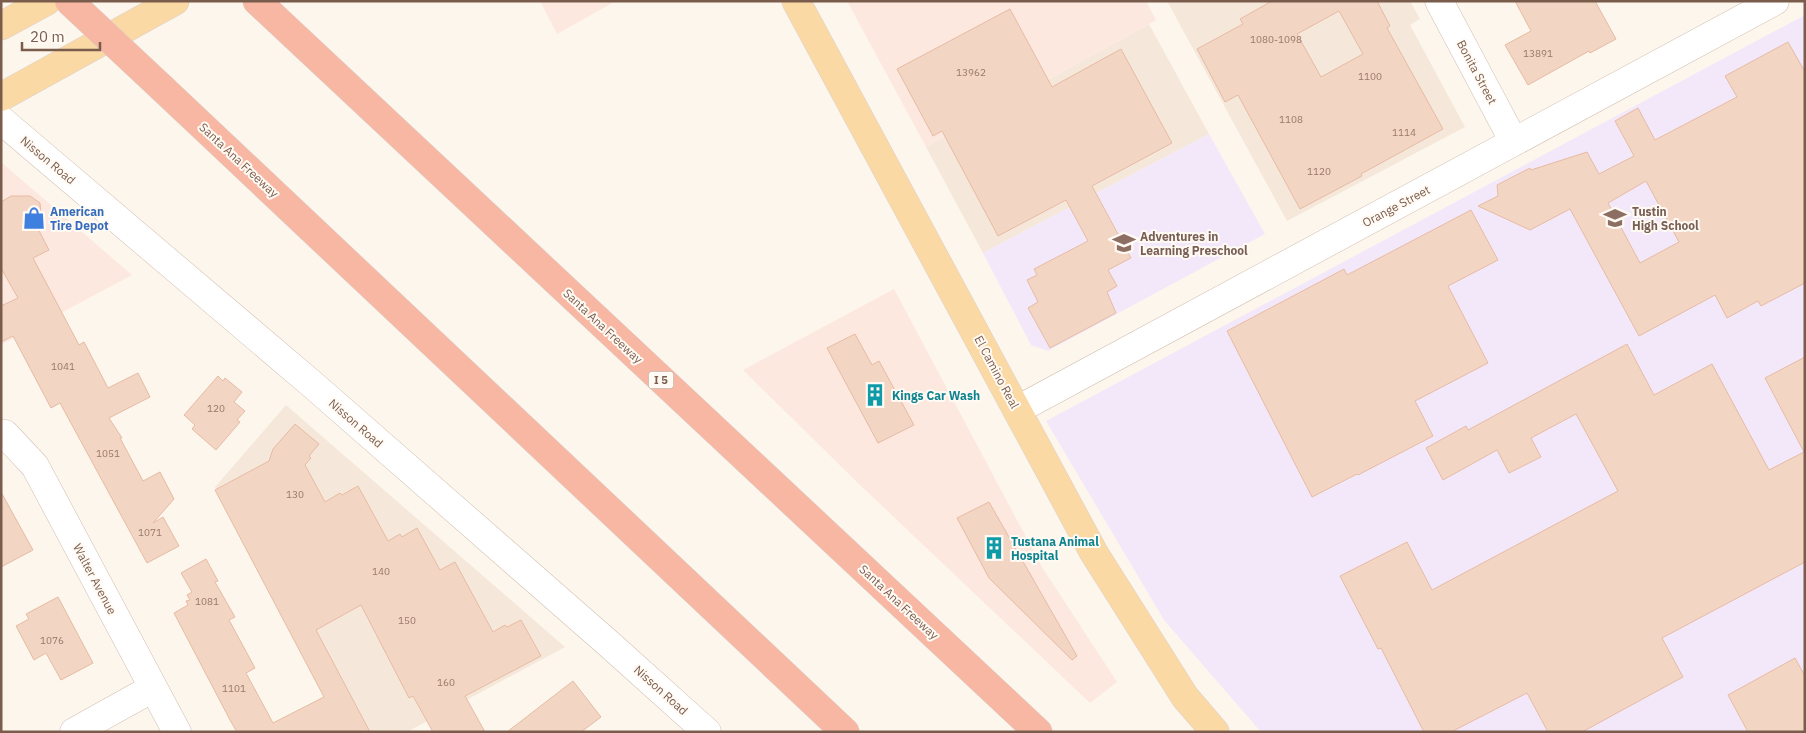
<svg xmlns="http://www.w3.org/2000/svg" width="1806" height="733" font-family="'IBM Plex Sans',sans-serif">
<rect width="100%" height="100%" fill="#fdf6ec"/>
<!-- residential -->
<path fill="#f5e8da" d="M1167 1H1410L1420 19 1410 25 1465 127 1287 221Z
M1149 24 1209 134 983 253 926 147Z
M286 405 565 647 407 732H343L215 487Z"/>
<!-- commercial -->
<path fill="#fde8e0" d="M540 1H616L557 34Z
M847 1H1146L1156 20 926 147Z
M1 162 132 275 1 345Z
M894 289 1042 567 1117 682 1090 703 860 485 743 370Z"/>
<!-- education -->
<path fill="#f3e8fa" d="M1805 15V732H1261L1164 620 1046 421Z
M1209 134 1265 234 1048 351 1031 345 983 253Z"/>
<!-- building -->
<path fill="#f3d5c3" stroke="#e6bba3" fill-rule="evenodd" d="M1272 1H1377L1390 26 1387 28 1443 129 1361 174 1362 176 1300 209 1238 95 1225 102 1197 49 1243 24 1240 19ZM1339 11 1363 54 1321 77 1297 34Z
M1515 1H1595L1616 39 1590 53 1589 51 1528 85 1505 45 1531 31Z
M1010 9 1052 87 1121 49 1172 143 1092 186 1131 258 1108 270 1117 286 1107 292 1116 313 1050 348 1028 308 1038 302 1027 280 1037 275 1034 269 1088 241 1066 200 998 236 942 131 933 136 897 69Z
M1788 42 1805 72V283L1761 306 1758 301 1727 318 1715 295 1639 336 1570 209 1530 230 1478 206 1498 196 1497 185 1530 168 1531 170 1587 152 1599 174 1634 156 1615 121 1638 108 1655 140 1737 97 1725 76ZM1646 181 1679 242 1640 263 1608 203Z
M11 196H30L40 203 41 215 36 225 49 250 33 258 79 345 84 342 108 388 138 373 150 397 109 418 122 438H120L143 481 160 472 174 499 153 523 163 517 179 546 147 563 60 403 51 408 13 336 1 342V306L18 298 1 268V202Z
M1471 210 1498 260 1448 286 1488 363 1415 401 1433 436 1358 475 1357 474 1312 497 1227 331 1344 269 1347 275Z
M855 334 872 365 879 361 914 425 878 443 827 348Z
M1627 344 1654 395 1712 364 1769 470 1804 452 1765 378 1805 357V562L1662 638 1683 677 1582 732H1548L1527 693 1451 732H1424L1381 648 1378 649 1340 576 1407 542 1432 590 1618 491 1576 414 1531 438 1541 457 1509 473 1497 450 1443 480 1426 448 1466 426 1468 430Z
M218 376 223 381 225 378 242 392 234 402 245 411 237 420 240 422 216 450 192 429 195 425 184 415Z
M295 424 319 444 309 456 311 458 305 465 325 502 340 493 342 495 358 486 388 541 400 534 402 537 417 528 440 570 455 562 493 632 505 625 507 627 521 620 541 656 465 696 485 732H433L413 696 409 698 361 605 316 630 370 732H237L230 720 174 613 188 605 186 601 190 600 187 595 192 592 181 573 206 559 218 581 215 582 235 617 229 620 255 668 246 673 273 723 324 697 215 490 269 461 273 449Z
M1 492 33 550 1 567Z
M989 502 1077 656 1072 660 989 578 957 518Z
M58 597 93 663 61 680 46 653 34 660 16 626 29 619 26 614Z
M1795 658 1805 676V732H1748L1728 695Z
M573 681 601 717 581 732H507Z"/>
<g fill="none" stroke-linecap="round" stroke-linejoin="round">
<defs>
<path id="minor" d="M1439 1 1514 142
M1 120 313 385 609 644 707 732
M1017 410 1775 1
M1 434H5L35 466 177 732
M74 732 153 688"/>
<path id="major" d="M796 1 1094 553 1185 697 1215 732
M1 26 47 1
M1 97 175 1"/>
<path id="highway" d="M257 1 1038 732
M162 88 845 732"/>
</defs>
<!-- minor casing -->
<use href="#minor" stroke="#d1beb0" stroke-width="29"/>
<!-- major casing -->
<use href="#major" stroke="#dad1cd" stroke-width="29"/>
<!-- highway casing -->
<use href="#highway" stroke="#dad1cd" stroke-width="29"/>
<!-- minor -->
<use href="#minor" stroke="#fff" stroke-width="28"/>
<!-- major -->
<use href="#major" stroke="#fbd9a5" stroke-width="28"/>
<!-- highway -->
<use href="#highway" stroke="#f7b7a3" stroke-width="28"/>
<defs>
<path id="highway-bridge" d="M69 1 162 88"/>
</defs>
<!-- highway-bridge casing -->
<use href="#highway-bridge" stroke="#dad1cd" stroke-width="29" stroke-linecap="butt"/>
<!-- highway-bridge -->
<use href="#highway-bridge" stroke="#f7b7a3" stroke-width="28"/>
</g>
<!-- icons -->
<defs>
<symbol id="shop-bare" viewBox="-9 -9 18 18"><path d="M-5-2.5h2.3a2.7 3.5 0 0 1 5.4 0H5L5.5 6h-11ZM-1.5-2.5h3a1.5 2.3 0 0 0-3 0Z" fill="#3f7fe0" stroke="#fffaf3" stroke-width="2.5" paint-order="stroke"/></symbol>
<symbol id="school-bare" viewBox="-9 -9 18 18"><path d="M0-5L7-2L0 1L-7-2ZM-4 1L0 2.5L4 1V4Q0 6-4 4Z" fill="#8d6e63" stroke="#fffaf3" stroke-width="2.5" paint-order="stroke"/></symbol>
<symbol id="building-bare" viewBox="-9 -9 18 18"><path d="M-4-6H4V6H1V3H-1V6H-4ZM-2.5-4.3h1.7v1.8h-1.7ZM.8-4.3h1.7v1.8H.8ZM-2.5-1h1.7V.8h-1.7ZM.8-1h1.7V.8H.8Z" fill="#0f9aa8" stroke="#fffaf3" stroke-width="2.5" paint-order="stroke"/></symbol>
</defs>
<g fill-rule="evenodd">
<use href="#shop-bare" x="18" y="202" width="32" height="32"/>
<use href="#school-bare" x="1599" y="202" width="32" height="32"/>
<use href="#school-bare" x="1108" y="227" width="32" height="32"/>
<use href="#building-bare" x="859" y="379" width="32" height="32"/>
<use href="#building-bare" x="978" y="532" width="32" height="32"/>
</g>
<g text-anchor="middle" dominant-baseline="central" stroke-width="4" stroke-linejoin="round" paint-order="stroke">
<!-- number labels -->
<g font-size="10" fill="#987a6a">
<text x="1276" y="39">1080-1098</text>
<text x="1538" y="53">13891</text>
<text x="971" y="72">13962</text>
<text x="1370" y="76">1100</text>
<text x="1291" y="119">1108</text>
<text x="1404" y="132">1114</text>
<text x="1319" y="171">1120</text>
<text x="63" y="366">1041</text>
<text x="216" y="408">120</text>
<text x="108" y="453">1051</text>
<text x="295" y="494">130</text>
<text x="150" y="532">1071</text>
<text x="381" y="571">140</text>
<text x="207" y="601">1081</text>
<text x="407" y="620">150</text>
<text x="52" y="640">1076</text>
<text x="446" y="682">160</text>
<text x="234" y="688">1101</text>
</g>
<!-- shield labels -->
<rect fill="#fffaf3" stroke="#a28b7f" stroke-width="1" x="648.5" y="371.5" width="25" height="17" rx="4"/>
<g font-size="11" font-weight="bold" fill="#7a5c4d">
<text x="661" y="380">I 5</text>
</g>
<!-- street labels -->
<g font-size="12" fill="#7a5c4d" stroke="#fffaf3">
<text transform="translate(1477 72) rotate(62)">Bonita Street</text>
<text transform="translate(48 160) rotate(40)">Nisson Road</text>
<text transform="translate(239 160) rotate(43)">Santa Ana Freeway</text>
<text transform="translate(1396 206) rotate(-28)">Orange Street</text>
<text transform="translate(603 326) rotate(43)">Santa Ana Freeway</text>
<text transform="translate(997 372) rotate(62)">El Camino Real</text>
<text transform="translate(356 423) rotate(41)">Nisson Road</text>
<text transform="translate(95 579) rotate(62)">Walter Avenue</text>
<text transform="translate(899 602) rotate(43)">Santa Ana Freeway</text>
<text transform="translate(661 690) rotate(42)">Nisson Road</text>
</g>
<!-- shop labels -->
<g font-size="12" font-weight="bold" fill="#366cbe" stroke="#fffaf3" text-anchor="start">
<text x="50" y="211">American<tspan x="50" dy="14">Tire Depot</tspan></text>
</g>
<!-- education labels -->
<g font-size="12" font-weight="bold" fill="#785e54" stroke="#fffaf3" text-anchor="start">
<text x="1632" y="211">Tustin<tspan x="1632" dy="14">High School</tspan></text>
<text x="1140" y="236">Adventures in<tspan x="1140" dy="14">Learning Preschool</tspan></text>
</g>
<!-- culture labels -->
<g font-size="12" font-weight="bold" fill="#0d838f" stroke="#fffaf3" text-anchor="start">
<text x="892" y="395">Kings Car Wash</text>
<text x="1011" y="541">Tustana Animal<tspan x="1011" dy="14">Hospital</tspan></text>
</g>
</g>
<!-- border -->
<rect width="1806" height="733" fill="none" stroke="#7a5c4d" stroke-width="5"/>
<!-- scale -->
<path d="M22 42v8h78v-8" fill="none" stroke="#7a5c4d" stroke-width="2.5"/>
<text x="30" y="42" font-size="15" fill="#7a5c4d" stroke="#fffaf3" stroke-width="4" paint-order="stroke">20 m</text>
</svg>
